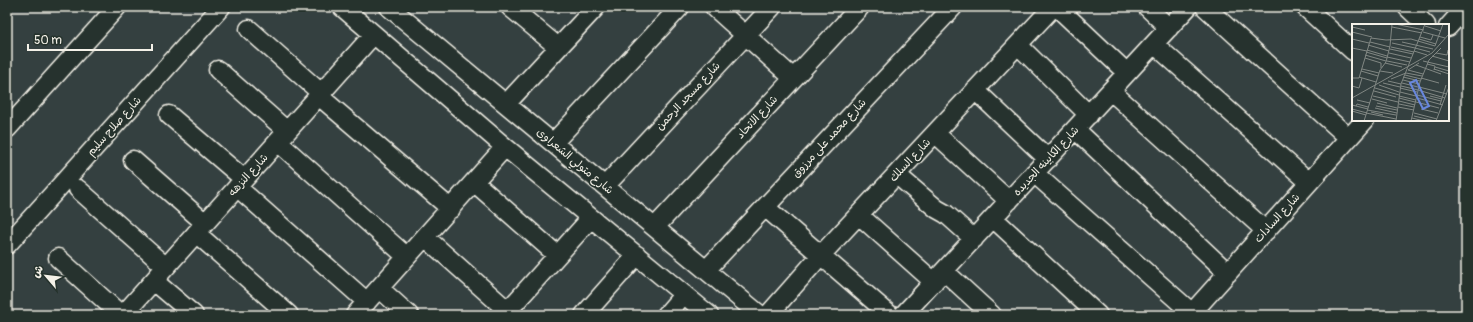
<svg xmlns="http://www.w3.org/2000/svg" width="1473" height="322" font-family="Pangolin,'Playpen Sans Arabic',sans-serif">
<rect width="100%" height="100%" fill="#344040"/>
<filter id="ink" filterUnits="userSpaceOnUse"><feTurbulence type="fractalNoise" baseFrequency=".025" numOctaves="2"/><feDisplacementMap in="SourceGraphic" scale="8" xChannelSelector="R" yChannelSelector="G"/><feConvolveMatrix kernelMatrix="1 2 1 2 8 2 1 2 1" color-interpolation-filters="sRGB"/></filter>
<g filter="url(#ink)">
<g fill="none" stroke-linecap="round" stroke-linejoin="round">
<defs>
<path id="minor" d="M342 7 505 147 709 315
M389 7 760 315
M510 7 558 47
M714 7 793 78
M1057 7 1127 73
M1147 7 1169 28
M1205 7 1349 138
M1305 7 1353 51
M1407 7 1426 25
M1448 27 1466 7
M249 29 321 93
M1154 44 1309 182
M1018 45 1089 115
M218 70 287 131
M975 90 1048 159
M1111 91 1266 231
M319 96 451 209
M506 104 596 7
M169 115 244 179
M7 129 117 7
M1075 129 1228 273
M935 133 1009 201
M278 142 407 257
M553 143 680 7
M133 160 205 223
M1034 173 1192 313
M897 175 937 209 946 214 974 239
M474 182 557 255
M605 186 772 7
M237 187 367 302
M78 189 166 267
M765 207 890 315
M859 215 934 282
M993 218 1098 315
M655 227 860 7
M196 233 289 315
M425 237 508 311
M7 245 221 7
M58 258 121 315
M706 270 953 7
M944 271 992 315
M154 281 194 315
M379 288 409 315
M123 315 373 35
M355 315 505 147
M504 315 591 218
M584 315 637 255
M666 315 684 294
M768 315 821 255 1053 7
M903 315 1188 7
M1190 315 1365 120"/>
</defs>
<!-- minor casing -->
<use href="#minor" stroke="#f4f1e8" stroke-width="21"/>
<!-- minor -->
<use href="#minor" stroke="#26332d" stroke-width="18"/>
</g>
</g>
<g text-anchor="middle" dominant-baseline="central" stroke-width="3" stroke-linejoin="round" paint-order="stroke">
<!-- street labels -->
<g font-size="11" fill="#f4f1e8" stroke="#26332d">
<text transform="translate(688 96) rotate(-47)">شارع مسجد الرحمن</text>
<text transform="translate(757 117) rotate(-47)">شارع الاتحاد</text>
<text transform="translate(114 126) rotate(-48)">شارع صلاح سليم</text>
<text transform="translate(829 138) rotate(-47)">شارع محمد على مرزوق</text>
<text transform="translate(910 160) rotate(-47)">شارع السلك</text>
<text transform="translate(575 161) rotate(40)">شارع متولي الشعراوى</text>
<text transform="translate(1046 161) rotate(-47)">شارع الكابينه الجديده</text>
<text transform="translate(248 175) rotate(-48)">شارع النزهه</text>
<text transform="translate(1277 218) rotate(-48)">شارع السادات</text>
</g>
</g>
<!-- overview -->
<g transform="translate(1352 24)">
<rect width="97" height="97" fill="#344040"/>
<path fill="none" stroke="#818783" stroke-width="1" d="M43 0 72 6M73 2 89 7M0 3 13 6M40 3 70 9M0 8 20 13M71 8 93 14M68 13 79 16 81 11M0 15 17 19M67 15 84 20M18 18 38 23M50 18 81 25M40 19 63 24M16 21 37 27M83 22 91 0M39 23 62 28M0 24 15 27M63 24 78 28M38 25 61 30M15 26 35 32M62 27 75 31M14 28 35 34M37 29 59 34M84 29 95 31 96 26M13 31 34 37M80 32 97 37M35 33 58 38M13 34 29 39V44M35 37 55 41M71 37 97 43M33 39 50 43M75 40 83 42 82 46M64 41 89 50M83 43 97 47M10 45 27 49M82 45 97 50M56 46 67 39M56 46 71 50M9 47 26 52M28 47 41 49M54 49 70 52M53 51 69 55M7 53 24 58M51 53 68 57M0 54H7L19 14 34 16 59 15 83 22M69 54 87 59M39 55 54 49M51 56 67 60M36 57 49 60M31 59 48 63M50 59 66 63M27 61 47 68M0 62 7 64 10 54M49 62 66 66M67 63 95 70M23 64 47 71M48 64 65 68M66 66 93 74M22 67 44 73M48 68 64 72M65 71 89 77M21 72 46 78M47 72 64 76M78 72 90 75M0 74 80 29 97 10M47 74 63 78M65 74 91 81M20 75 35 79M5 76 18 79M47 77 63 81M64 78 87 84M25 79 45 84M47 80 62 83M0 81 16 85M88 81 94 61M4 82 5 80 16 83M24 82 45 86M46 83 62 86M23 84 45 89M0 85 15 89M69 85 86 89M15 86 44 91M0 87 14 91M19 88 31 91M14 89 44 95M62 89 85 95M62 92 83 97M60 94 72 97M12 97 28 46 34 38 38 22 40 0M44 97 49 60 73 0M59 97 68 58 77 36 89 24M84 97 97 63"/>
<path fill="#6887de" fill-opacity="0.15" stroke="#6887de" stroke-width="2" d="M64 56 77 82 71 85 58 59Z"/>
<rect width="97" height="97" fill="none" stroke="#f4f1e8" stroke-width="2"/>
</g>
<!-- margin -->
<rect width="1473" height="322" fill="none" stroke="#26332d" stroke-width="24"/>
<rect x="12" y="12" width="1449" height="298" fill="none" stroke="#f4f1e8" stroke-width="1.5" filter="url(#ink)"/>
<!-- north arrow -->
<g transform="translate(46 276) rotate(298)" stroke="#26332d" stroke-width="3" paint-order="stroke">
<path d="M0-3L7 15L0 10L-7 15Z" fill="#f4f1e8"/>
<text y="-6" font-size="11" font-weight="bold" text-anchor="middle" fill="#f4f1e8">ش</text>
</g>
<!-- scale -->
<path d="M28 44v6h124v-6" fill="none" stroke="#f4f1e8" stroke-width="2"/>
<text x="34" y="44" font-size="12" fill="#f4f1e8" stroke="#26332d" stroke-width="3" paint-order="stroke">50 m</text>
</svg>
